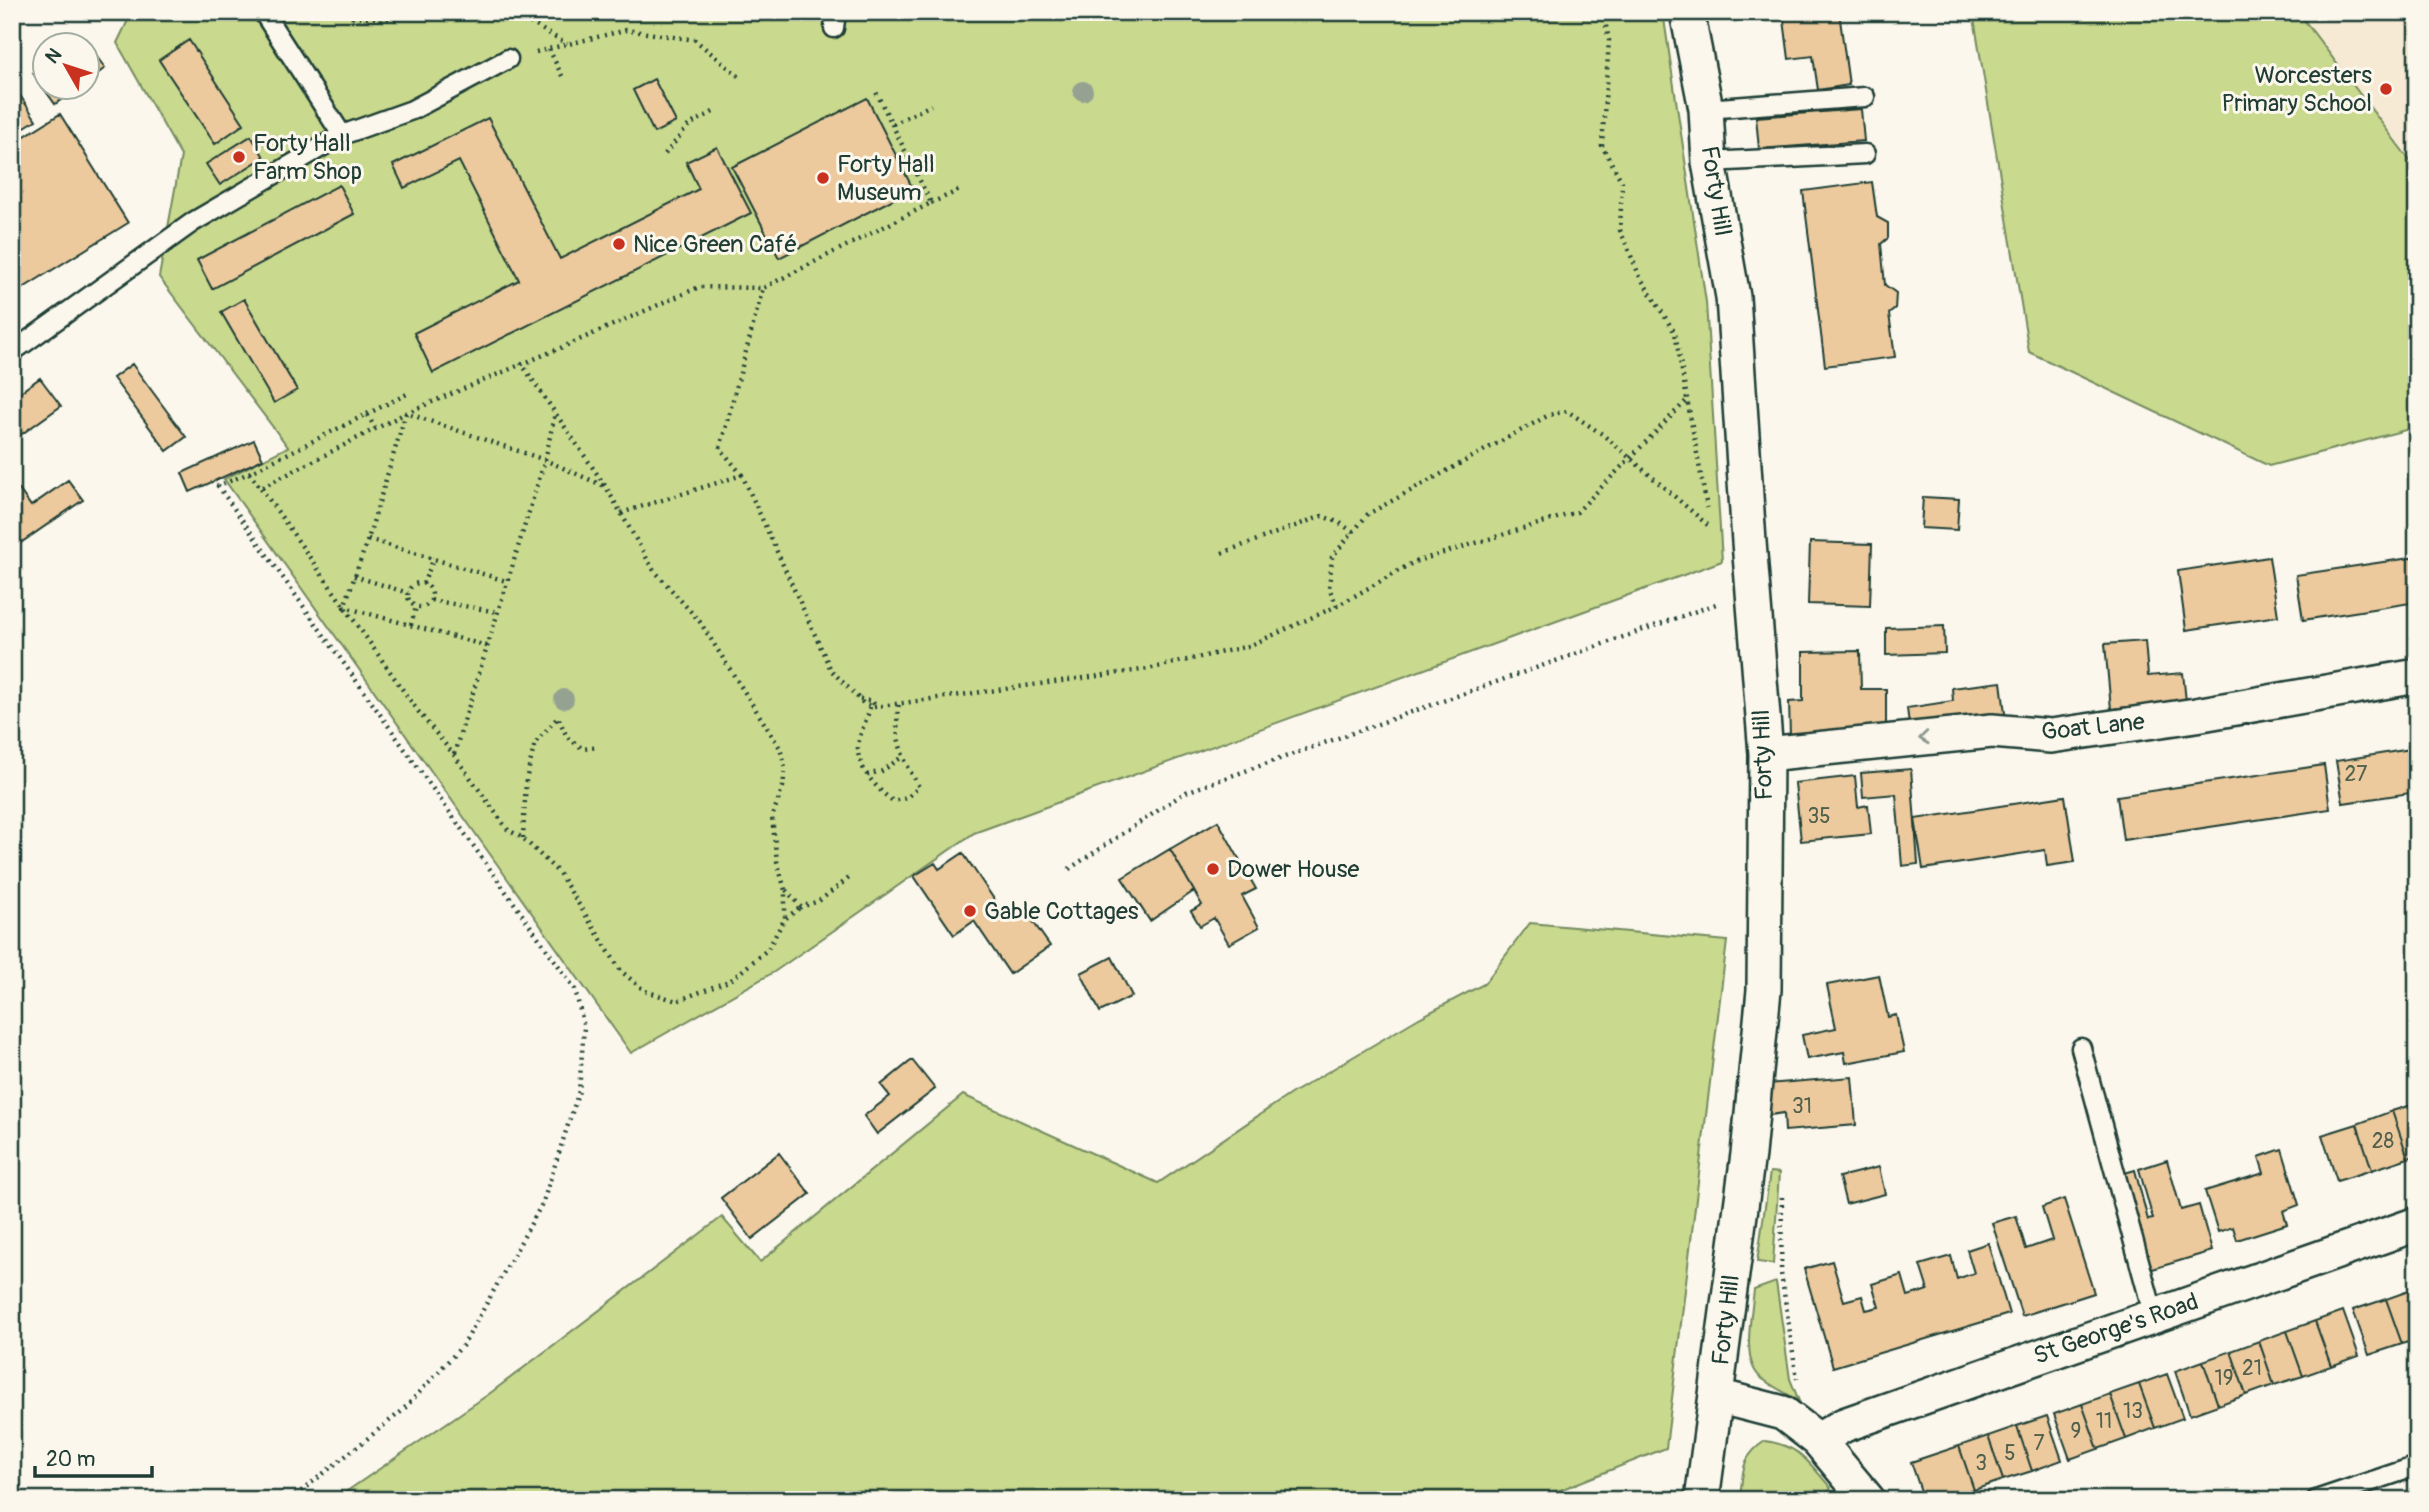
<svg xmlns="http://www.w3.org/2000/svg" width="2429" height="1512" font-family="Pangolin,sans-serif">
<rect width="100%" height="100%" fill="#fbf7ec"/>
<filter id="ink" filterUnits="userSpaceOnUse"><feTurbulence type="fractalNoise" baseFrequency=".0143" numOctaves="2"/><feDisplacementMap in="SourceGraphic" scale="14" xChannelSelector="R" yChannelSelector="G"/><feConvolveMatrix kernelMatrix="1 2 1 2 8 2 1 2 1" color-interpolation-filters="sRGB"/></filter>
<g filter="url(#ink)">
<!-- built -->
<path fill="#f6ead4" d="M2298 12H2417V170L2412 166Z"/>
<!-- green -->
<path fill="#c9d98e" stroke="#748b61" stroke-width="2" d="M132 12H1663L1706 302 1722 561 974 833 774 972 631 1053 224 479 288 447 159 277 181 156 117 43Z
M1973 12H2298L2417 170V427L2269 466 2029 352Z
M1530 923 1727 941 1666 1448 1535 1500H334L489 1394 722 1217 760 1262 963 1095 1158 1183 1292 1093 1419 1018 1484 984Z
M1770 1172 1779 1173 1773 1264 1757 1262Z
M1776 1282 1790 1379 1799 1401C1786 1393 1771 1386 1760 1377 1741 1360 1752 1313 1754 1290Z
M1765 1441C1801 1446 1808 1462 1831 1488L1822 1500H1740C1743 1473 1740 1457 1765 1441Z"/>
<!-- building -->
<path fill="#ecca9d" stroke="#1f3d34" stroke-width="2" d="M1783 12H1839L1849 85 1818 90 1813 56 1789 59Z
M82 37 105 68 88 81V46H71Z
M189 40 244 124 215 144 159 60Z
M46 64V88H78L55 104 33 73Z
M654 79 676 122 654 133 633 90Z
M12 83 36 120 12 135Z
M867 98 913 189 779 258 732 167Z
M1861 109 1864 141 1759 149 1756 117Z
M60 114 128 223 12 295V144Z
M488 118 560 259 699 189 686 162 717 147 751 213 433 373 414 333 519 280 459 161 404 188 393 165Z
M251 136 264 157 220 185 206 164Z
M1872 182 1877 217 1888 223V238L1881 244 1885 285 1896 293 1895 309 1889 314 1895 357 1825 366 1803 191Z
M339 185 354 214 212 289 197 260Z
M244 299 297 390 274 403 221 312Z
M132 364 186 437 167 451 113 378Z
M40 378 61 406 12 441V398Z
M254 440 263 459 190 492 182 473Z
M12 480 31 506 68 480 83 500 19 544 12 534Z
M1923 497 1959 499 1957 530 1921 528Z
M1810 542 1872 544 1870 606 1808 604Z
M2269 557 2278 616 2186 630 2178 571Z
M2417 557V602L2303 620 2296 575Z
M1944 626 1945 653 1886 655V628Z
M2145 641 2148 676 2183 673 2186 701 2111 709 2105 644Z
M1860 651 1861 689H1886V734L1790 735 1789 702 1803 701V652Z
M2001 682 2006 721 1910 733 1907 708 1953 701 1952 688Z
M2417 748V792L2343 803 2336 761Z
M2324 765 2330 809 2123 840 2117 796Z
M1911 769 1918 864 1902 866 1896 794 1863 797 1861 773Z
M1855 776 1858 807 1868 805 1871 834 1801 841 1795 783Z
M2065 796 2075 862 2047 866 2045 850 1923 869 1915 819Z
M1218 821 1256 889 1242 896 1259 927 1229 944 1214 918 1200 926 1191 911 1202 905 1170 849Z
M1170 849 1194 891 1150 921 1122 878Z
M963 853 1006 917 1022 906 1050 946 1010 974 974 921 954 935 914 876 935 863 939 869Z
M1112 957 1132 996 1100 1012 1081 973Z
M1879 975 1888 1017 1896 1015 1904 1052 1846 1063 1844 1052 1807 1059 1802 1035 1836 1028 1827 985Z
M912 1060 935 1089 877 1134 864 1116 890 1096 881 1085Z
M1852 1077 1856 1125 1785 1131 1784 1113 1770 1115 1767 1084Z
M2417 1103V1155L2408 1158 2392 1111Z
M2392 1111 2408 1158 2372 1170 2357 1124Z
M2357 1124 2372 1170 2337 1181 2322 1135Z
M2282 1149 2299 1205 2283 1211 2287 1224 2237 1240 2233 1227 2218 1232 2205 1191 2264 1173 2259 1157Z
M779 1153 810 1194 752 1239 721 1198Z
M2167 1160 2181 1210 2199 1205 2212 1251 2146 1271 2118 1175 2135 1170 2148 1220 2153 1219 2139 1169Z
M1879 1167 1885 1194 1846 1204 1839 1177Z
M2064 1199 2094 1293 2022 1316 1992 1223 2016 1216 2026 1249 2052 1240 2042 1207Z
M1988 1243 2009 1314 1833 1367 1804 1269 1832 1261 1844 1301 1862 1296 1866 1310 1879 1307 1872 1284 1902 1275 1908 1296 1928 1290 1920 1265 1951 1256 1957 1279 1974 1273 1967 1250Z
M2417 1288V1339L2402 1344 2386 1299Z
M2386 1299 2402 1344 2369 1355 2353 1310Z
M2343 1311 2359 1356 2331 1366 2315 1321Z
M2315 1321 2331 1366 2303 1376 2287 1331Z
M2287 1331 2303 1376 2274 1385 2259 1341Z
M2259 1341 2274 1385 2246 1395 2231 1351Z
M2231 1351 2246 1395 2218 1405 2203 1361Z
M2203 1361 2218 1405 2190 1415 2175 1371Z
M2167 1374 2183 1418 2155 1428 2139 1384Z
M2139 1384 2155 1428 2126 1439 2110 1394Z
M2110 1394 2126 1439 2098 1449 2082 1404Z
M2082 1404 2098 1449 2070 1459 2054 1414Z
M2047 1416 2062 1460 2032 1471 2017 1426Z
M2017 1426 2032 1471 2003 1480 1988 1436Z
M1988 1436 2003 1480 1974 1490 1959 1446Z
M1959 1446 1974 1490 1945 1500H1924L1911 1462Z"/>
<g fill="none" stroke-linecap="round" stroke-linejoin="round">
<defs>
<path id="service" d="M263 12 342 135
M834 28 836 12
M1706 109 1865 97
M1709 162 1865 154
M12 352 193 222 342 135 412 110 508 59
M2081 1048 2154 1316
M2316 1500 2417 1466"/>
<path id="minor" d="M1687 12 1706 109 1709 162 1733 297 1749 542 1766 754 1764 990 1748 1154 1702 1500
M1766 754 1992 731 2051 736 2196 715 2417 676
M1717 1396 1783 1413 1818 1440 1868 1500
M1818 1440 1844 1425 2417 1224"/>
</defs>
<!-- service casing -->
<use href="#service" stroke="#1f3d34" stroke-width="23"/>
<!-- minor casing -->
<use href="#minor" stroke="#1f3d34" stroke-width="38"/>
<!-- path -->
<path stroke="#1f3d34" stroke-width="4.5" stroke-dasharray="2 5" stroke-linecap="butt" d="M347 12 352 17 397 19 422 12
M512 12 567 44
M1603 12 1609 40 1602 146 1622 182 1620 230 1640 277 1675 333 1707 508
M549 49 564 80
M536 52 626 30 695 40 741 78
M893 124 931 105
M665 154 689 125 715 111
M931 203 962 189
M367 414 409 393
M249 473 367 414 375 428
M742 475 720 448 763 288
M261 488 417 710 454 755 508 830 523 838 559 873 621 971 645 991 677 1001 731 980 768 949 785 918V890L777 861 772 817 783 787 785 768 780 748 700 622 653 569 606 487 521 363
M621 513 742 475 831 670 864 704 874 707 1148 669 1249 646 1337 606 1414 562 1577 512 1688 399
M368 539 506 581
M1222 553 1322 516 1340 523 1353 532
M354 576 408 593
M408 595a12 12 0 1 1 24 0a12 12 0 1 1-24 0Z
M423 584 434 558
M431 600 497 612
M1337 606 1329 588 1332 557 1368 514 1549 415 1567 411 1602 434 1710 527
M411 625 416 607
M487 646 344 607 368 539 406 413 545 460 604 486
M860 699 872 701 876 707
M870 707C867 721 857 737 858 751 859 770 879 791 893 801L907 798 919 787C902 757 893 739 899 703
M454 754 545 460 555 413
M867 775 882 771 902 757
M523 838 526 780 535 743 558 717 567 737 583 749 599 747
M1069 869 1186 792 1719 603
M786 890 801 907 819 901 849 878
M786 918 801 907
M1782 1197 1781 1273 1797 1379
M290 1500 402 1411 464 1344 543 1202 579 1091 584 1027 575 989 218 486 249 473 261 488 406 413 572 343 699 287 763 288 931 203 876 92"/>
<!-- service -->
<use href="#service" stroke="#fbf7ec" stroke-width="18"/>
<!-- minor -->
<use href="#minor" stroke="#fbf7ec" stroke-width="33"/>
</g>
<!-- trees -->
<g fill="#95a291">
<circle cx="1083" cy="91" r="10"/>
<circle cx="564" cy="699" r="10"/>
</g>
<!-- one-way arrows -->
<defs><path id="oneway-chevron" d="M-2-3.5L2.5 0L-2 3.5" fill="none" stroke-width="1.6" stroke-linecap="round" stroke-linejoin="round" transform="scale(1.75)"/></defs>
<use stroke="#8d9a90" href="#oneway-chevron" transform="translate(1924 738) rotate(174)"/>
</g>
<!-- markers -->
<g fill="#c8321e" stroke="#fbf7ec" stroke-width="2.5">
<circle cx="2386" cy="89" r="7"/>
<circle cx="239" cy="157" r="7"/>
<circle cx="823" cy="178" r="7"/>
<circle cx="619" cy="244" r="7"/>
<circle cx="1213" cy="869" r="7"/>
<circle cx="970" cy="911" r="7"/>
</g>
<g text-anchor="middle" dominant-baseline="central" stroke-width="6" stroke-linejoin="round" paint-order="stroke">
<!-- number labels -->
<g font-size="21" fill="#52604e">
<text x="2356" y="774">27</text>
<text x="1819" y="816">35</text>
<text x="1802" y="1106">31</text>
<text x="2383" y="1141">28</text>
<text x="2252" y="1368">21</text>
<text x="2224" y="1378">19</text>
<text x="2133" y="1411">13</text>
<text x="2104" y="1421">11</text>
<text x="2076" y="1431">9</text>
<text x="2039" y="1443">7</text>
<text x="2010" y="1453">5</text>
<text x="1981" y="1463">3</text>
</g>
<!-- poi labels -->
<g font-size="24" fill="#1f3d34" stroke="#fbf7ec" text-anchor="start">
<text x="2372" y="75" text-anchor="end">Worcesters<tspan x="2372" dy="28">Primary School</tspan></text>
<text x="253" y="143">Forty Hall<tspan x="253" dy="28">Farm Shop</tspan></text>
<text x="837" y="164">Forty Hall<tspan x="837" dy="28">Museum</tspan></text>
<text x="633" y="244">Nice Green Café</text>
<text x="1227" y="869">Dower House</text>
<text x="984" y="911">Gable Cottages</text>
</g>
<!-- street labels -->
<g font-size="24" fill="#1f3d34" stroke="#fbf7ec">
<text transform="translate(1716 191) rotate(81)">Forty Hill</text>
<text transform="translate(2093 727) rotate(-6)">Goat Lane</text>
<text transform="translate(1763 755) rotate(-92)">Forty Hill</text>
<text transform="translate(1726 1320) rotate(-83)">Forty Hill</text>
<text transform="translate(2116 1329) rotate(-19)">St George's Road</text>
</g>
</g>
<!-- margin -->
<rect width="2429" height="1512" fill="none" stroke="#fbf7ec" stroke-width="42"/>
<rect x="21" y="21" width="2387" height="1470" fill="none" stroke="#1f3d34" stroke-width="2.5" filter="url(#ink)"/>
<!-- north arrow -->
<g transform="translate(66 66) rotate(309)"><circle r="33" fill="#fbf7ec" stroke="#a3ada2" stroke-width="2"/>
<path d="M0-5L12 26L0 18L-12 26Z" fill="#c8321e"/>
<text y="-10" font-size="19" font-weight="bold" text-anchor="middle" fill="#1f3d34">N</text>
</g>
<!-- scale -->
<path d="M35 1466v10h117v-10" fill="none" stroke="#1f3d34" stroke-width="3.5"/>
<text x="46" y="1466" font-size="21" fill="#1f3d34" stroke="#fbf7ec" stroke-width="5" paint-order="stroke">20 m</text>
</svg>
